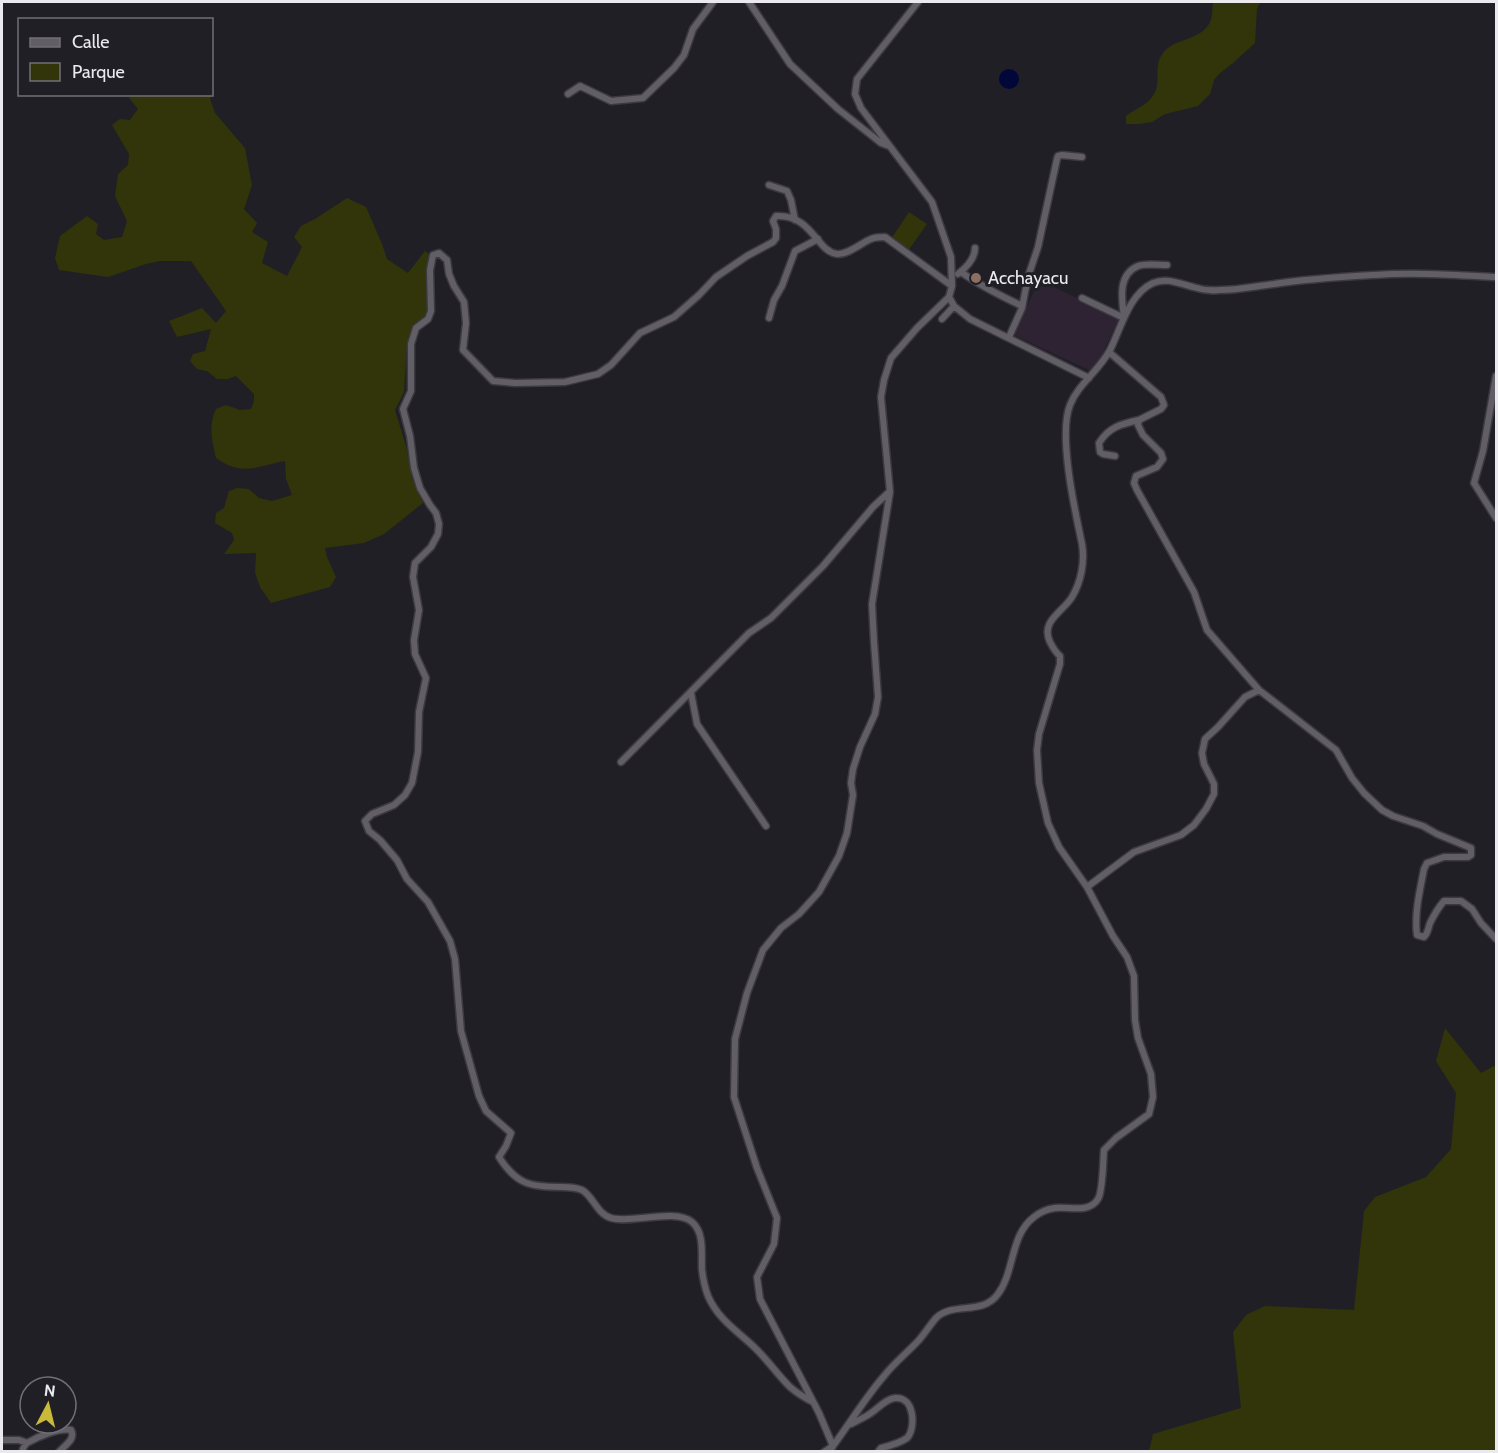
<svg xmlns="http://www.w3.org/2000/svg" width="1498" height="1453" font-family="Cabin,sans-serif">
<rect width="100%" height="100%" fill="#211f26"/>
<!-- education -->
<path fill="#2e2332" d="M1039 280 1119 318 1096 368 1089 370 1014 335Z"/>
<!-- green -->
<path fill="#313509" d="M1213 2H1261L1257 8 1255 43 1233 63 1219 74 1214 80 1210 94 1198 106 1165 114 1152 122 1140 124H1126V116C1135 109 1146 106 1152 97 1163 83 1152 67 1163 53 1174 38 1199 41 1209 24 1213 18 1212 9 1213 2Z
M212 87 214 92 210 99 215 113 245 148 252 185 244 209 257 223 252 232 268 242 262 263 287 276 302 247 294 237 301 226 315 219 347 198 366 207 382 244 387 259 408 273 425 251 432 257 431 309 428 318 411 333 407 344 404 392 395 410 406 446 413 481 423 503 384 534 364 543 325 548 327 557 336 577 330 587 271 603 260 587 255 573 256 553 224 554 234 540 232 533 215 523 216 513 224 508 229 491 237 488 249 489 259 498 272 501 292 495 286 479 285 461C257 466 243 477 216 458 212 441 208 426 216 409L226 405 240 410 251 409 254 401V394L236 376 228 379H217L207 371 197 369 190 361 193 354 205 351 211 329 177 337 169 321 202 308 216 323 226 311 191 261H160L146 264 108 277 59 270 55 258 60 236 87 216 98 224 96 234 104 240 122 237 127 221 115 196 118 174 128 165 129 154 112 125 120 119 130 120 138 109 129 98 133 94H212Z
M909 212 927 224 908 251 891 239Z
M1445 1028 1481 1073 1496 1065V1451H1149L1153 1434 1241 1408 1233 1332 1246 1315 1265 1306 1354 1310 1364 1211 1375 1197 1426 1177 1451 1149 1456 1093 1436 1061Z"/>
<!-- water -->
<path fill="#010839" d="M999 79a10 10 0 1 1 20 0a10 10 0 1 1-20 0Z"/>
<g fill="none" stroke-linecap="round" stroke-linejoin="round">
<defs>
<path id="minor" d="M749 2 790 64 838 109 881 143 889 146
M568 94 580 86 611 101 643 98 674 68 684 55 693 29 713 2
M769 185 787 191 791 200 795 220
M961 272C979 285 999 295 1020 305
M958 274C967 267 975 259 975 248
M949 297 954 306 970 319 1089 378
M1082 298 1124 318
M1124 317C1122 300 1117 275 1138 266 1146 263 1158 265 1167 265
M769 318 774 300 782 286 795 251 818 239
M942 319 954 306
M1009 337 1022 308 1028 277 1038 247 1057 159 1058 156 1062 155 1082 157
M1109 352 1161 397 1164 405 1161 409 1139 420 1138 425 1143 435 1161 453 1163 459 1157 467 1136 476 1134 483 1137 490 1194 592 1207 630 1259 690 1336 750 1352 778 1364 793 1382 810 1393 816 1423 826 1437 834 1471 848V855L1468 857H1444L1427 863 1424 869C1420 890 1414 914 1417 935L1424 937C1428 933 1428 929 1430 923 1434 915 1438 908 1444 901H1461L1472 909 1481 923 1496 939
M1496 376 1483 451 1474 483 1496 518
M1115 456 1103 454 1100 452 1099 443C1109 427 1121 424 1139 420
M691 693 697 724 766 826
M621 762 749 633 771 618 823 566 873 507 889 492
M1087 887 1134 852 1181 835 1194 825 1206 809 1214 794V784L1204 764 1202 753 1205 739 1218 727 1245 697 1259 690
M813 1402C805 1398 797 1393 790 1387 777 1374 767 1359 753 1346 736 1330 718 1319 708 1296 705 1288 703 1279 702 1270 701 1255 705 1233 692 1222 674 1208 632 1224 611 1218 597 1214 593 1196 582 1190 575 1187 567 1187 560 1187 530 1187 516 1184 499 1157L506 1146 511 1133 486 1111 479 1096 461 1031 455 959 450 941 428 902 407 879 397 860 380 840 369 831 365 821 372 814 394 805 405 795 412 783 418 752 419 712 426 678 415 654 414 640 419 610 413 577 415 563 431 547 438 534 439 524 436 513 430 505 420 488 414 468 410 436 403 409 411 391V344L416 328 428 319 431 311 430 270 433 255 439 253 447 260 449 274 454 286 464 302 466 323 463 350 493 381 515 383 565 382 598 374 611 365 640 333 674 317 699 295 716 277 747 256 773 242 776 238V229L773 221 776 216C812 214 817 252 837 254 848 255 861 243 871 239 875 237 880 237 885 237L952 286
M851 1424C857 1421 863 1418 868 1415 877 1410 885 1399 895 1398 915 1396 916 1429 907 1438 900 1443 889 1446 881 1448L878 1452
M2 1440H19L27 1443
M832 1448 833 1446 819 1413 760 1299 757 1277 774 1244 777 1218 757 1168 734 1097 735 1039 747 993 763 950 781 928 799 914 819 892 839 856 847 833 853 795 851 783 853 769 860 747 875 714 878 697 874 642 872 604 890 492 881 397 884 380 891 358 917 328 949 297 952 286 951 257 932 202 861 108 855 94 857 79 918 2
M22 1452C24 1447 23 1446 27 1443 37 1437 60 1427 71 1430 76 1439 65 1445 59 1452
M824 1452 833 1446C850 1423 865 1398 884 1376 894 1363 908 1352 919 1340 925 1333 930 1325 936 1318 954 1301 982 1316 998 1294 1015 1271 1010 1235 1034 1217 1040 1212 1048 1209 1055 1208 1068 1206 1089 1214 1098 1199 1103 1191 1103 1161 1104 1150L1116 1138 1149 1114 1153 1097 1151 1074 1138 1038 1135 1020 1134 976 1127 957 1113 936 1087 887 1059 847 1048 823 1039 783 1037 750 1039 734 1060 664V656C1055 652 1053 648 1050 642 1040 621 1063 612 1072 597 1081 582 1085 562 1082 544 1075 511 1058 435 1070 405 1078 384 1099 371 1110 350 1121 328 1129 294 1153 283 1167 277 1180 284 1193 287 1202 290 1211 291 1220 290 1238 290 1256 286 1274 284 1307 279 1341 277 1374 275 1414 272 1456 275 1496 277"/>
</defs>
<!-- minor casing -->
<use href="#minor" stroke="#3c3a40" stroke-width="9"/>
<!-- minor -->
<use href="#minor" stroke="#615e66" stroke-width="6"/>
</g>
<!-- markers -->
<circle fill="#8d6e63" stroke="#211f26" stroke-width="2" cx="976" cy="278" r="6"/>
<g text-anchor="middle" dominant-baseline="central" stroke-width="6" stroke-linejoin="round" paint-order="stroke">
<!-- poi labels -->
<g font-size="18" fill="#eae9ed" stroke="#211f26" text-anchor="start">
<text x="988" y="278">Acchayacu</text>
</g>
</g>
<!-- border -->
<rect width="1498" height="1453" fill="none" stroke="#eae9ed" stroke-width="6"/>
<!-- legend -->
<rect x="18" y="18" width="195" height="78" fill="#211f26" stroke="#717076" stroke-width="1.5"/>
<rect x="30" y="38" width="30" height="9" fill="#615e66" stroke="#717076" stroke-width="1.5"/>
<text x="72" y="48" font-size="18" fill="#eae9ed">Calle</text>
<rect x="30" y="63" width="30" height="18" fill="#313509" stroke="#717076" stroke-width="1.5"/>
<text x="72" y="78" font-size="18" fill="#eae9ed">Parque</text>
<!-- north arrow -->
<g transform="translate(48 1405) rotate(7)"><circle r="28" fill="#211f26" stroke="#717076" stroke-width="1.5"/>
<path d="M0-4.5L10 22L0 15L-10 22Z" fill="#caba3a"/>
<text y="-9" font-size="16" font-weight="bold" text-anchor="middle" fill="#eae9ed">N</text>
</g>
</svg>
